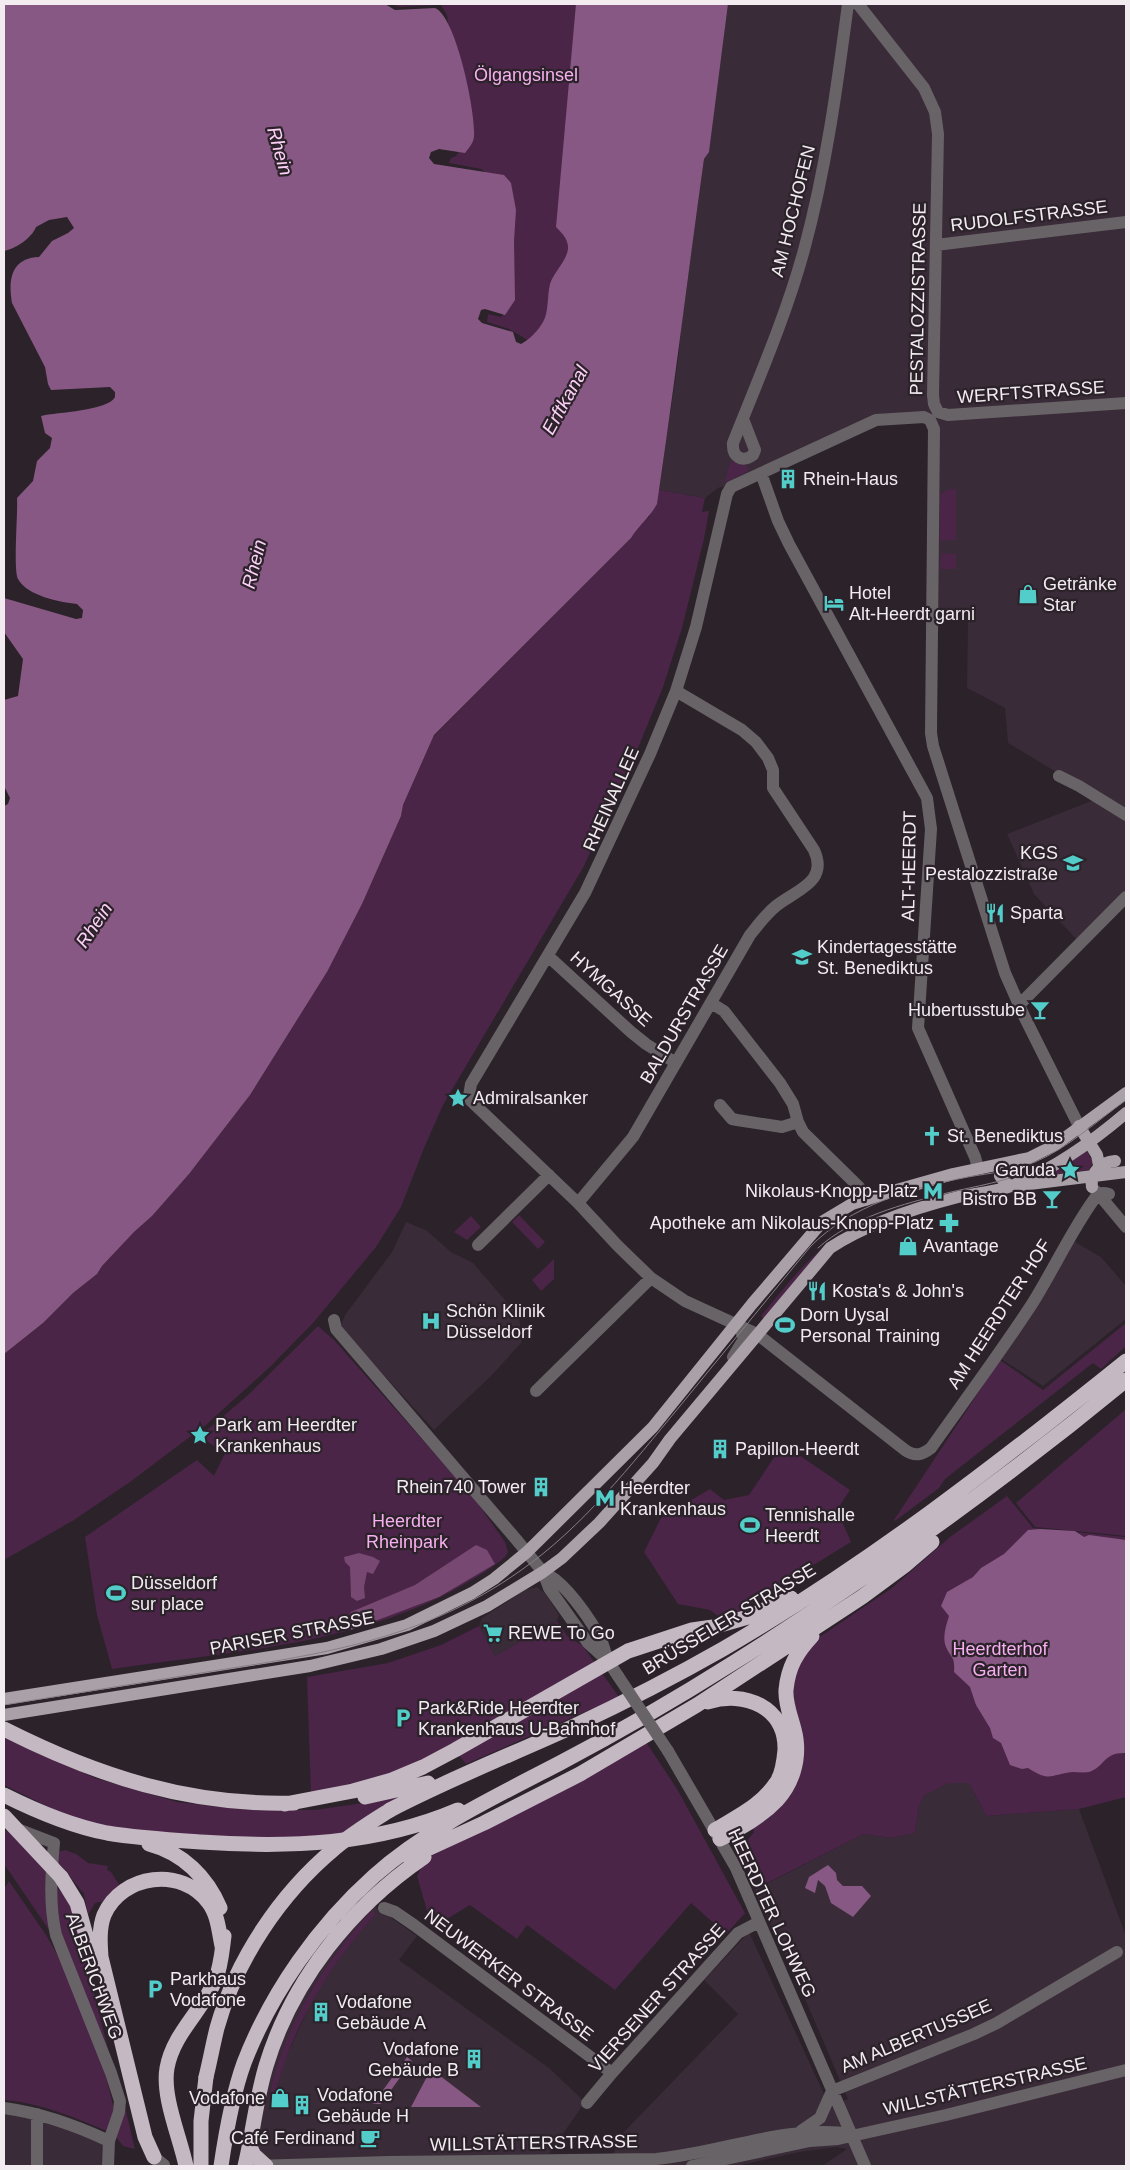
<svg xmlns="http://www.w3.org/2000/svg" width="1130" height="2170" font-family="Arial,sans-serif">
<rect width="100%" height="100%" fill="#2b222a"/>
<!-- built -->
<path fill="#392b37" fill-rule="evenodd" d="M728 4H1126V814L1008 743 1005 708 967 688 968 614 933 613 934 414 874 418 733 484 718 488 705 498 659 490 678 360 681 329 704 159 709 152Z
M1094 800 1126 821V892L1078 941 1034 894 1007 834Z
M406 1222 426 1230 451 1252 473 1263 519 1316 522 1342 491 1376 434 1430 340 1327 345 1315 392 1252Z
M1070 1239 1101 1257 1126 1286V1319L1043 1386 995 1355Z
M537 1587 546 1594 559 1615 557 1621 495 1656 479 1626 482 1618 525 1590Z
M949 1783H969L986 1816 1079 1809 1126 1936V2166H822L847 2149 837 2147 800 2152 736 2166H609L620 2136 738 2014 704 1980 749 1932 830 2107 848 2099 796 1978 754 1890 864 1834 891 1838 915 1833 919 1805 925 1795Z
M373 1905 417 1936 399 1960 549 2068 585 2102 549 2154 265 2162 251 2155 271 2067 304 1992 325 1958ZM373 1911 372 1917 343 1953 314 1996 284 2062 276 2091 270 2092 287 2041 311 1990 340 1948Z
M4 2110 105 2141 102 2166H4Z"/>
<!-- green -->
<path fill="#4a2547" d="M395 4H607L579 226 538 346 509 329 487 322 488 314 501 317 506 311 490 176 481 169 449 163 451 158 456 156 462 147 447 15 441 5 400 7 395 6Z
M731 460 738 464 746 465 749 471 724 483Z
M956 489V540L940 541V494L947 490Z
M659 490 705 498 702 512 709 511 704 539 682 628 663 687 638 748 584 866 443 1105 424 1148 401 1207 376 1247 313 1323 271 1366 207 1424 130 1482 74 1520 4 1560V1354L43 1323 73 1293 97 1274 102 1266 134 1232 152 1216 189 1174 250 1095 327 972 362 904 401 816 403 805 433 737 631 538 637 528 649 517Z
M941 553 956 554V569H940Z
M1085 1148 1093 1162 1089 1170 1044 1178Z
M519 1215 545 1242 538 1249 512 1222Z
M471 1216 481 1227 467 1240 454 1232Z
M854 1227 856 1229 764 1319 761 1316C788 1283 815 1247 854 1227Z
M554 1259V1279L541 1291 532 1280Z
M1126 1323V1346L1101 1369 1093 1363 945 1479 939 1488 895 1521 894 1520 1000 1360 1043 1390Z
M318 1326 334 1340 474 1498 505 1542 508 1552 505 1557C490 1570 471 1580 454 1590 349 1646 227 1652 112 1669L97 1615 85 1537 197 1460 214 1476 226 1451 214 1446 200 1436 247 1396Z
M1126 1409V1536L1035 1527 1016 1503Z
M783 1444 850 1490 837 1510 851 1542 726 1619 719 1617 710 1610 678 1604 644 1552 661 1518 710 1489 724 1500 749 1495Z
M1007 1496 1033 1528 1126 1537V1797L1079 1809 986 1816 969 1783H949L925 1795 919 1805 915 1833 891 1838 864 1834 761 1886 759 1881 760 1871 747 1841 754 1832 753 1828 767 1819 795 1709 793 1686 795 1676 802 1659 818 1638 892 1588 950 1537Z
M557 1621 568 1637 582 1645 619 1697 466 1764 452 1747 408 1770 311 1795 307 1677 388 1663 441 1645 479 1626 495 1656Z
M4 1736 95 1778 177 1802 249 1810H315L403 1797 336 1838 240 1840 98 1826 57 1811 4 1785Z
M646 1742 677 1789 745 1913 726 1934 691 1903 615 1990 527 1925 517 1939 470 1905 432 1928 417 1876 426 1858 497 1824Z
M4 1830 11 1832 48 1873 49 1930 4 1864Z
M65 1850 76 1854 88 1863 108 1866 107 1870 111 1872 120 1886 106 1901 95 1903 88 1915 84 1894 55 1858 58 1852Z
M9 1881 46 1935 61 1961 104 2069 114 2109 107 2131C73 2117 41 2103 4 2100V1889Z
M55 1885 62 1893 65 1891 75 1917 112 2065 55 1921Z
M372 1910 376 1914C329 1966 294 2023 276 2091L270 2092C286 2022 324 1962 372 1910Z
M124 2103 135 2149 123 2146 116 2137Z"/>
<!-- forest -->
<path fill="#774872" d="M476 1545 487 1550 495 1564 439 1597 351 1630 349 1616 351 1612 415 1585Z
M359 1553 373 1557 380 1561 373 1574 367 1572 364 1587 365 1598 357 1601 351 1597 350 1567 345 1562 344 1557Z"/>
<!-- water -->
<path fill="#875883" d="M4 4H385L395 10 435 8C456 16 476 113 474 136 474 142 469 148 465 153L439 149 431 152 429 158 434 164 504 175 511 183 516 210 514 241 515 300 505 315 485 309 481 310 478 319 482 323 513 332 516 342 521 344C530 339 538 331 543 322 549 312 547 296 550 284 554 271 569 259 568 246 567 238 562 233 556 227L576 4H728L709 152 704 159C688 274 674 389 657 504 650 517 639 525 631 538L434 735 403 805 401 816 362 904 327 972 250 1095 189 1174 152 1216 134 1232 102 1266 97 1274 73 1293 43 1323 4 1354V806L8 804 10 798 4 786V700L18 696 23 659 4 632V598L76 619 82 618 83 610 77 604C60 602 27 596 18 579 13 570 18 513 17 498L33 481 37 461 50 448 52 438 45 433 41 416C57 412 108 411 115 397V392L110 387 51 390 48 384 45 367 12 303C8 280 11 258 39 257L52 241 68 233 74 228 67 217 49 220 36 227C32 238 15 249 4 251Z
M1040 1529 1075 1531 1084 1537 1089 1535 1126 1540V1753C1103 1752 1105 1767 1089 1772 1084 1773 1078 1772 1073 1772 1050 1774 1051 1783 1028 1768L1022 1769 1010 1765 1001 1743 993 1738 990 1728 976 1705 970 1687 954 1672C955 1656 952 1660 946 1647 942 1637 946 1626 949 1616L941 1606 947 1592 973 1577 981 1568 1004 1554 1028 1530Z
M828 1865 836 1873 837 1880 843 1886H862L871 1896 853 1917 831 1903 825 1886 818 1880 815 1893 805 1888 809 1877Z
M407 2057 412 2061 381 2104H373Z
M431 2069 481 2107H411Z"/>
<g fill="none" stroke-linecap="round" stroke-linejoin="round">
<!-- minor -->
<path stroke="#686367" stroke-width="12" d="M858 4 924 88 935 112 938 134 933 395 934 404 938 412
M936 245 1126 222
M938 412 948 415 1126 403
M743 419 755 450 753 455C742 463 732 457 733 443 758 380 786 316 804 250 826 169 837 87 848 4
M930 420 924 417 876 420 731 487 727 494 696 627 676 691 650 754 585 893 471 1084 469 1096 471 1101 578 1203 618 1246 651 1278 685 1301 757 1334 905 1450C915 1457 922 1455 931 1448 965 1400 1000 1353 1032 1304 1054 1269 1071 1231 1095 1198 1099 1193 1102 1192 1109 1194
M930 420 934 429 931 733 933 746 1005 973 1024 1016 1079 1126
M761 473 778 521 789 544 927 798 931 829 918 1028 975 1157 978 1168
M1059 776 1079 786 1126 815
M548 956 631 1032 646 1044 676 1063
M711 1003 724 1011 780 1083 793 1104 798 1122 803 1132 859 1187 866 1200
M1019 1005 1126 897
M720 1105 732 1119 737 1120 782 1127 798 1122
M1096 1191 1126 1227
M578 1203 633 1137 750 935C758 925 766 914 776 906 796 890 829 882 814 850L773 788V770L768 758 756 742 742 730 676 691
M478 1245 549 1175
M334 1320 336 1329 515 1538 543 1572 549 1588 588 1643 608 1661 618 1676
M733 1357 744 1339 741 1331 736 1325
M536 1391 651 1278
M543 1572C564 1581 587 1615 599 1635 603 1643 605 1652 608 1661
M668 1751 736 1868 865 2166
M15 1828 54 1843C51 1875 49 1904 56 1935L111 2073 120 2101 119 2112 109 2141 108 2166
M384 1908 395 1912 414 1925 612 2073
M832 2091 974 2034 997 2023 1117 1952
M587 2103 612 2073 738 1933 759 1922
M4 2108C41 2113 75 2125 109 2141
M801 2131 820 2118 832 2091
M154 2157 164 2165
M37 2166V2114
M250 2166 388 2162 656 2159C722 2153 785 2124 852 2134
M692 2166 810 2141 838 2139 946 2115 1126 2070"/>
<!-- major -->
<path stroke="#aaa0a8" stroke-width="12" d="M1079 1126 1097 1155 1101 1175
M1013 1164 1003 1169 1000 1176 1006 1184 1013 1186 1126 1172
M1092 1187C1090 1173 1101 1162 1115 1161
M4 1699 327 1648 407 1625 472 1593 494 1579 527 1552 653 1427 752 1304 822 1222 852 1204 900 1189 953 1174 1029 1158 1055 1145 1126 1093
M4 1715 310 1666 381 1649 434 1631 487 1606 543 1572 562 1558 599 1523 653 1463 670 1439 830 1248C868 1223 915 1208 958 1197 976 1193 997 1192 1014 1185 1056 1168 1092 1142 1126 1113"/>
<!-- highway -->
<path stroke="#c4b8c2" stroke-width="15" d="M708 1702C744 1690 786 1707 785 1750 784 1761 783 1771 778 1780 763 1805 738 1816 715 1830
M4 1729C97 1776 189 1806 294 1803
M4 1795C36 1811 71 1826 107 1833 137 1838 170 1840 201 1842 289 1848 376 1845 458 1810
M365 1797 428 1783
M285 1804 353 1791 392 1780 423 1767 455 1750 628 1651 692 1630 713 1627 748 1617 791 1598
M390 1810C449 1779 511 1755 572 1727 623 1703 674 1677 723 1649 866 1566 998 1464 1126 1361
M720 1839C740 1828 761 1817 777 1800 792 1784 799 1761 796 1739 794 1723 785 1707 786 1690 788 1667 797 1652 812 1636
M149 1844C183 1853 207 1877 220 1908
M410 1857 484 1823 580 1774 697 1705 862 1597 904 1566 932 1542
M61 1877 77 1903 95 1968
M250 2147 254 2155 266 2166
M154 2157 145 2137 101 1957C100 1943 99 1928 104 1915 122 1874 182 1866 209 1903 218 1915 219 1932 222 1946
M186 2166C180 2137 162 2097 167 2068 173 2034 201 2012 215 1981 221 1967 222 1951 224 1936
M201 2166V2121L206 2077
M221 2166C226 2132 232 2096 244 2063 271 1993 318 1926 374 1876 428 1828 497 1796 560 1763 619 1732 676 1699 733 1663 870 1577 1001 1483 1126 1380
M245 2166C253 2133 256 2099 266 2066 292 1980 351 1907 424 1857"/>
<!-- tram -->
<path stroke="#877f86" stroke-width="1" d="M818 1248C852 1217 903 1204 947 1193 976 1186 1005 1182 1032 1170
M4 1705C71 1694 139 1683 207 1672 322 1654 422 1640 520 1571 583 1527 631 1465 680 1406 723 1353 767 1300 810 1247 851 1205 912 1188 968 1177 990 1173 1014 1171 1035 1162 1068 1148 1097 1121 1126 1100"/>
<!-- minor-bridge -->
<path stroke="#686367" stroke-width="12" d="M618 1676 668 1751"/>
<!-- highway-bridge -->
<path stroke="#c4b8c2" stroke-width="15" d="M4 1816 61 1877
M206 2077C210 2061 213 2044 217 2028 236 1960 280 1894 334 1849 351 1834 371 1822 390 1810"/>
</g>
<!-- icons -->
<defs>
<symbol id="building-bare" viewBox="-9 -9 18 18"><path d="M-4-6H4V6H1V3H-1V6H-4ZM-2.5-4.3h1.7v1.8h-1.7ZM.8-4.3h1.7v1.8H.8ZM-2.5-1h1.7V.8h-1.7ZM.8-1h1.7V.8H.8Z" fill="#53cdca" stroke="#2b222a" stroke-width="2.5" paint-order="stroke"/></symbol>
<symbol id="shop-bare" viewBox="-9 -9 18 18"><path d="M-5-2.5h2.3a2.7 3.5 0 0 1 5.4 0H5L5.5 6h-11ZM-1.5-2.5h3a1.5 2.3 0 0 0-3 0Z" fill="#53cdca" stroke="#2b222a" stroke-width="2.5" paint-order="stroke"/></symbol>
<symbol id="hotel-bare" viewBox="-9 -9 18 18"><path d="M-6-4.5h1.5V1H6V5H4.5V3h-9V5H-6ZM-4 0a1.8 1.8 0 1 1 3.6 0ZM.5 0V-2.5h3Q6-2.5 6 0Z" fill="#53cdca" stroke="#2b222a" stroke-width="2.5" paint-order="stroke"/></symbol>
<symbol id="school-bare" viewBox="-9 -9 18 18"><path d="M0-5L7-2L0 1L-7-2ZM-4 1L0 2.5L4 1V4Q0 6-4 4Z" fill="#53cdca" stroke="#2b222a" stroke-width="2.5" paint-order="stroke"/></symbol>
<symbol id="restaurant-bare" viewBox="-9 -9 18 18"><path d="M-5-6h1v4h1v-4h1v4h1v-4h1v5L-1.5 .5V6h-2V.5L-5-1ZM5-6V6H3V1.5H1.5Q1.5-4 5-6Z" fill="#53cdca" stroke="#2b222a" stroke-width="2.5" paint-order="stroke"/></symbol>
<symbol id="bar-bare" viewBox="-9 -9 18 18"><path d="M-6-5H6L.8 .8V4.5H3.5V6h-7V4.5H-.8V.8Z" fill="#53cdca" stroke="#2b222a" stroke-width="2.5" paint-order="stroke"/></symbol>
<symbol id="sight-bare" viewBox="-9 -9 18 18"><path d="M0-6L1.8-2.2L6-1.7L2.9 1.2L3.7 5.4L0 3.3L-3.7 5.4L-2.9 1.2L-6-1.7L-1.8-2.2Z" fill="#53cdca" stroke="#2b222a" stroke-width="2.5" paint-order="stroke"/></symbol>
<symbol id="church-bare" viewBox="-9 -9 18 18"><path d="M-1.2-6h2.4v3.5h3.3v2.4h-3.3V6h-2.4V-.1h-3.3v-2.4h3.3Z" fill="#53cdca" stroke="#2b222a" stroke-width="2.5" paint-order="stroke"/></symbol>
<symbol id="metro-bare" viewBox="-9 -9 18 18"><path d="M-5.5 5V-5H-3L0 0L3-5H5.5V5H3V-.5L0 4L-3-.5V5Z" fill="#53cdca" stroke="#2b222a" stroke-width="2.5" paint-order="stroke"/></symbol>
<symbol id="pharmacy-bare" viewBox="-9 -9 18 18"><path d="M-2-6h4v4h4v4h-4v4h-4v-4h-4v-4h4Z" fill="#53cdca" stroke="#2b222a" stroke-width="2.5" paint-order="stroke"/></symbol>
<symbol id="hospital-bare" viewBox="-9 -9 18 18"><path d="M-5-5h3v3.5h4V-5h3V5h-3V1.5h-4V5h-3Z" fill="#53cdca" stroke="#2b222a" stroke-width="2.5" paint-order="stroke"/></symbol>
<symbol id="stadium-bare" viewBox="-9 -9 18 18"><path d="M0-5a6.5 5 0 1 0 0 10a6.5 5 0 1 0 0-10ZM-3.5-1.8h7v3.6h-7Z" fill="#53cdca" stroke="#2b222a" stroke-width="2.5" paint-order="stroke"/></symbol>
<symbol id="supermarket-bare" viewBox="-9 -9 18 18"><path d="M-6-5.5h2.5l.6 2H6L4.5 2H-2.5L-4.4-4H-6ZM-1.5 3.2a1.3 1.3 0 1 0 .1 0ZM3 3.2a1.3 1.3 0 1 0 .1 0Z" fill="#53cdca" stroke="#2b222a" stroke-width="2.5" paint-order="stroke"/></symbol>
<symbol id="parking-bare" viewBox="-9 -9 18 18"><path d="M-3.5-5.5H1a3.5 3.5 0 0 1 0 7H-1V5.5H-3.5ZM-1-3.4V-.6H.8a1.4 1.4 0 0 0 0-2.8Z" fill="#53cdca" stroke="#2b222a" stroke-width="2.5" paint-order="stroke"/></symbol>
<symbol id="cafe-bare" viewBox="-9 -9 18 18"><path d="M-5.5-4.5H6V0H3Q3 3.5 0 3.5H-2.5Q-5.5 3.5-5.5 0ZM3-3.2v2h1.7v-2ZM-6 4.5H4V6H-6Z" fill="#53cdca" stroke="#2b222a" stroke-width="2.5" paint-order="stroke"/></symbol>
</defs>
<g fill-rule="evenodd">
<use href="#building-bare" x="774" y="465" width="28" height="28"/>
<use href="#shop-bare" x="1014" y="580" width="28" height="28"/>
<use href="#hotel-bare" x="820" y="589" width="28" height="28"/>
<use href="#school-bare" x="1059" y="849" width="28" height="28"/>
<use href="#restaurant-bare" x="981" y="899" width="28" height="28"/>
<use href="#school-bare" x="788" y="943" width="28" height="28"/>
<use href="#bar-bare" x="1026" y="996" width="28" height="28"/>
<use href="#sight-bare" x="444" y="1084" width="28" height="28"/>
<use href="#church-bare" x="918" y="1122" width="28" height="28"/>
<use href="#sight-bare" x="1056" y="1156" width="28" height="28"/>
<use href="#metro-bare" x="919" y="1177" width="28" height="28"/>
<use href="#bar-bare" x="1038" y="1185" width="28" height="28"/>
<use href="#pharmacy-bare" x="935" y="1209" width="28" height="28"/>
<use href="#shop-bare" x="894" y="1232" width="28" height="28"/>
<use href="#restaurant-bare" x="803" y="1277" width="28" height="28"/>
<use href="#hospital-bare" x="417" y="1307" width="28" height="28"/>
<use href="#stadium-bare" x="771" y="1311" width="28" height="28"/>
<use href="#sight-bare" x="186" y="1421" width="28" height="28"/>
<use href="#building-bare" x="706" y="1435" width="28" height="28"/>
<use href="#building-bare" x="527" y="1473" width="28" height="28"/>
<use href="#metro-bare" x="591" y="1484" width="28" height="28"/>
<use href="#stadium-bare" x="736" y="1511" width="28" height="28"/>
<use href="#stadium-bare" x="102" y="1579" width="28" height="28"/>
<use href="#supermarket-bare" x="479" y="1619" width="28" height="28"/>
<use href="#parking-bare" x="389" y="1704" width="28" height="28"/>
<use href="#parking-bare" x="141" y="1975" width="28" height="28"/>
<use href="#building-bare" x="307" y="1998" width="28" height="28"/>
<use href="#building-bare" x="460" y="2045" width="28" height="28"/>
<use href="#shop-bare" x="266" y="2084" width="28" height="28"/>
<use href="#building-bare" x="288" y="2091" width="28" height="28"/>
<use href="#cafe-bare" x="356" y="2124" width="28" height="28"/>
</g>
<g text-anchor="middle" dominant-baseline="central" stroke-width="4.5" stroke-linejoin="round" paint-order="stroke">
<!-- park labels -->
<g font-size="18" fill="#f7afef" stroke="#2b222a">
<text x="526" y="75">Ölgangsinsel</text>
<text x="407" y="1521">Heerdter<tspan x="407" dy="21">Rheinpark</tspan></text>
<text x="1000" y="1649">Heerdterhof<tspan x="1000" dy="21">Garten</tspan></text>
</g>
<!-- street labels -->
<g font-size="18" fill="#f2ecf1" stroke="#2b222a">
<text transform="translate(793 211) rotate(-76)">AM HOCHOFEN</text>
<text transform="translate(1029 216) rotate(-7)">RUDOLFSTRASSE</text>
<text transform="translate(918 299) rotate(-89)">PESTALOZZISTRASSE</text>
<text transform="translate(1031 392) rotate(-4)">WERFTSTRASSE</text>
<text transform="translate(611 799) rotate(-66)">RHEINALLEE</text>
<text transform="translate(909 866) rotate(-89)">ALT-HEERDT</text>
<text transform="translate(611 989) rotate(42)">HYMGASSE</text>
<text transform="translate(684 1014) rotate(-60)">BALDURSTRASSE</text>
<text transform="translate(999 1314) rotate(-57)">AM HEERDTER HOF</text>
<text transform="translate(729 1619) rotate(-31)">BRÜSSELER STRASSE</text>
<text transform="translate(292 1633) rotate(-11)">PARISER STRASSE</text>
<text transform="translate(772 1913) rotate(65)">HEERDTER LOHWEG</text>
<text transform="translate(509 1975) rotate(37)">NEUWERKER STRASSE</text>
<text transform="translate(94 1976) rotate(70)">ALBERICHWEG</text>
<text transform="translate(657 1998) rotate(-48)">VIERSENER STRASSE</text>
<text transform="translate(916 2036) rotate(-23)">AM ALBERTUSSEE</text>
<text transform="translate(985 2086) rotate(-13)">WILLSTÄTTERSTRASSE</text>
<text transform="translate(534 2143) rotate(-1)">WILLSTÄTTERSTRASSE</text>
</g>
<!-- poi labels -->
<g font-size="18" fill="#f2ecf1" stroke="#2b222a" text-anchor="start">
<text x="803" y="479">Rhein-Haus</text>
<text x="1043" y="584">Getränke<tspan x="1043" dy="21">Star</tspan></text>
<text x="849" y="593">Hotel<tspan x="849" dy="21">Alt-Heerdt garni</tspan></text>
<text x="1058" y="853" text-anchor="end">KGS<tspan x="1058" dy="21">Pestalozzistraße</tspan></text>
<text x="1010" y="913">Sparta</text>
<text x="817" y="947">Kindertagesstätte<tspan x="817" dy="21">St. Benediktus</tspan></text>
<text x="1025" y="1010" text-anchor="end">Hubertusstube</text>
<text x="473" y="1098">Admiralsanker</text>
<text x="947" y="1136">St. Benediktus</text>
<text x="1055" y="1170" text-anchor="end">Garuda</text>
<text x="918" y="1191" text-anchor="end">Nikolaus-Knopp-Platz</text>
<text x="1037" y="1199" text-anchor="end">Bistro BB</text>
<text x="934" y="1223" text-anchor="end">Apotheke am Nikolaus-Knopp-Platz</text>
<text x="923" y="1246">Avantage</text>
<text x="832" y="1291">Kosta's &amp; John's</text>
<text x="446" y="1311">Schön Klinik<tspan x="446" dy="21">Düsseldorf</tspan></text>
<text x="800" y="1315">Dorn Uysal<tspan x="800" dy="21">Personal Training</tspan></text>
<text x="215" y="1425">Park am Heerdter<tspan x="215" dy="21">Krankenhaus</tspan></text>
<text x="735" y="1449">Papillon-Heerdt</text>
<text x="526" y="1487" text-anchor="end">Rhein740 Tower</text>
<text x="620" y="1488">Heerdter<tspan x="620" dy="21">Krankenhaus</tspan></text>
<text x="765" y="1515">Tennishalle<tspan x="765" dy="21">Heerdt</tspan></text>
<text x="131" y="1583">Düsseldorf<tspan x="131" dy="21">sur place</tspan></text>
<text x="508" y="1633">REWE To Go</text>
<text x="418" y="1708">Park&amp;Ride Heerdter<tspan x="418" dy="21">Krankenhaus U-Bahnhof</tspan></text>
<text x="170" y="1979">Parkhaus<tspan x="170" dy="21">Vodafone</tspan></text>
<text x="336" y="2002">Vodafone<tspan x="336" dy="21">Gebäude A</tspan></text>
<text x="459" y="2049" text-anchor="end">Vodafone<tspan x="459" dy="21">Gebäude B</tspan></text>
<text x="317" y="2095">Vodafone<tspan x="317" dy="21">Gebäude H</tspan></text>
<text x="265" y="2098" text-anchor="end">Vodafone</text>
<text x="355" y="2138" text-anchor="end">Café Ferdinand</text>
</g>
<!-- water labels -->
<g font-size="19" font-style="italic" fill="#fcd0f7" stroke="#2b222a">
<text transform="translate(280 151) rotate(74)">Rhein</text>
<text transform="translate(565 400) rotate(-61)">Erftkanal</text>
<text transform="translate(254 564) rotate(-76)">Rhein</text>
<text transform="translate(94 925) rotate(-56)">Rhein</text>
</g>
</g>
<!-- border -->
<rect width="1130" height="2170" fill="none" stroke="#f2ecf1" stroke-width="10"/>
</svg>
